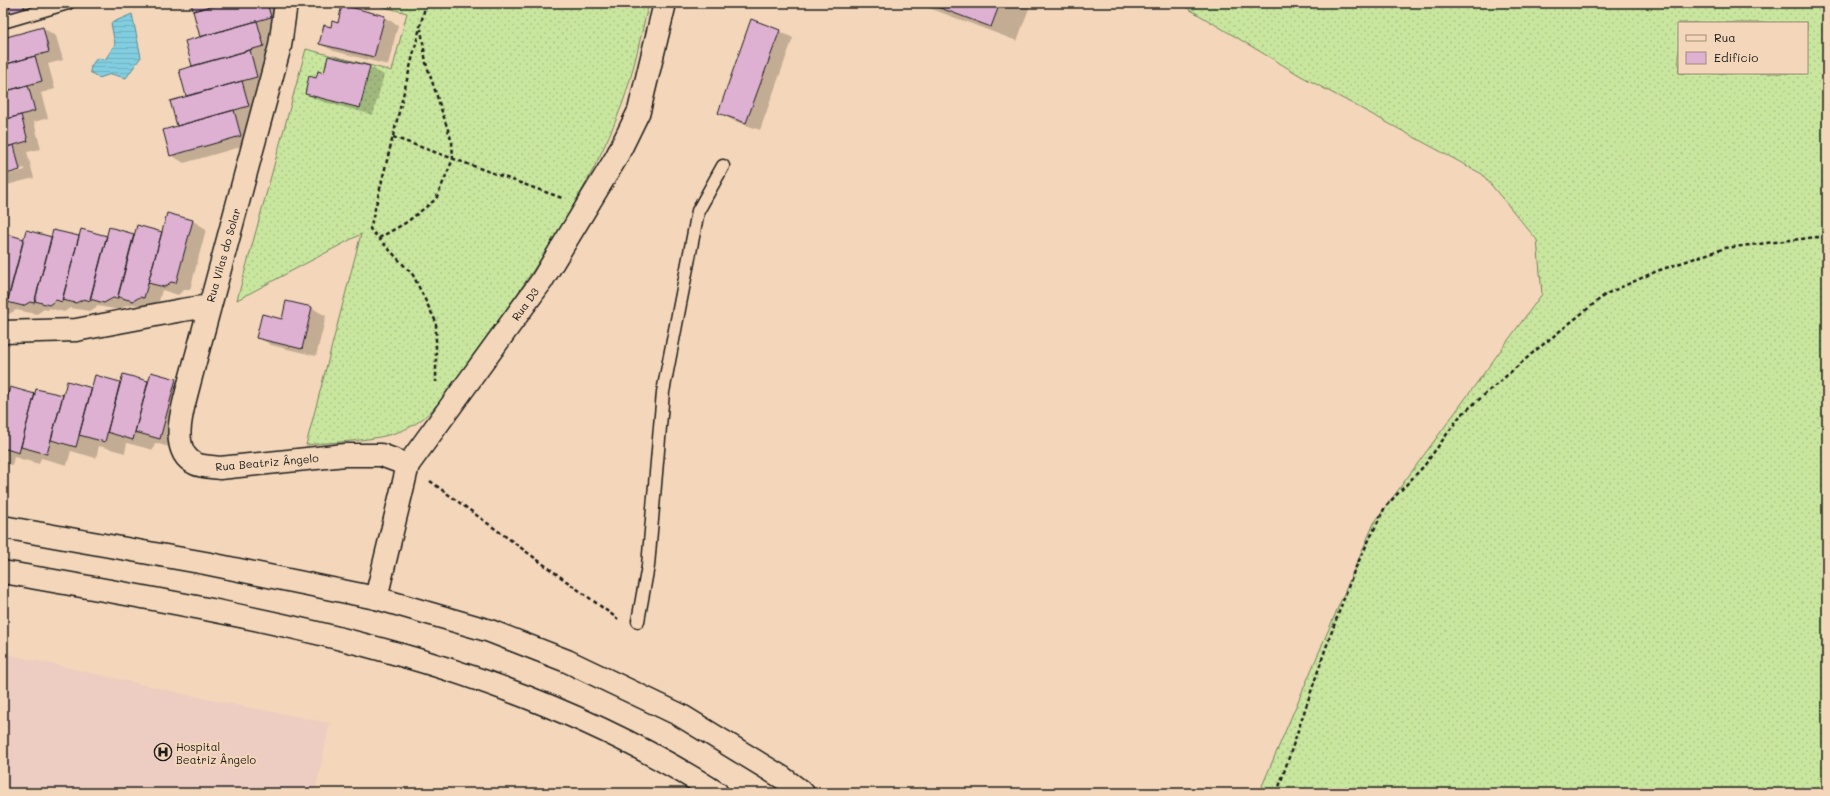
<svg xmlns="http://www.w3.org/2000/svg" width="1830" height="796" font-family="Mali,sans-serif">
<defs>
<pattern id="grass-dots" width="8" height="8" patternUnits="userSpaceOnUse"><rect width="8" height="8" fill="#c9e69e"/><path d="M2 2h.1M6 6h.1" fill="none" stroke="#acc588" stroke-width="1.8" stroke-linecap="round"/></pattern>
<pattern id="water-rules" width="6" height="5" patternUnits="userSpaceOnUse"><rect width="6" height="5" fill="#82cee1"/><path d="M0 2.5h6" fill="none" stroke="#70b0c0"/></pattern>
</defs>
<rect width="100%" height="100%" fill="#f4d7ba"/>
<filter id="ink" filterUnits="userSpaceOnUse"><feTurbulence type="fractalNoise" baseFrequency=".025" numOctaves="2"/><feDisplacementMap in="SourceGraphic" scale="8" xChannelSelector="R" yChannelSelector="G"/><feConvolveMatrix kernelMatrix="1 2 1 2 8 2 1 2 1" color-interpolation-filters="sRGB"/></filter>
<g filter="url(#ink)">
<!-- built -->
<path fill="#edccc2" d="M3 653 216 701 330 723 315 793H3Z"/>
<!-- grass -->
<path fill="url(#grass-dots)" stroke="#72815d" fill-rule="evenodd" d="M369 3H649C639 41 632 83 616 120 581 204 528 281 473 355 457 377 436 414 410 427 381 442 339 441 306 445L361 234 237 300 306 49 392 71 407 13Z
M1179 3H1827V793H1259L1374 523 1542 294 1537 240 1482 174 1301 76ZM1679 23H1807V73H1679Z"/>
<!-- water -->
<path fill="url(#water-rules)" stroke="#598792" d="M132 14 141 57 126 78 111 74 99 78 90 72 91 66 97 58 105 60 115 44 111 23Z"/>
<!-- shadow -->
<path fill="#0003" d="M9 3H28L31 14Z
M192 3H278L285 25 270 28 277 54 263 58 270 84 255 89 262 114 247 118 254 143 184 163 171 155 179 127 172 102 187 97 180 71 193 67 186 42 202 37Z
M916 3H1031L1017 41Z
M384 17 398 25 388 65 334 51 320 44 339 24Z
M43 28 56 36 63 60 48 64 55 89 41 93 48 118 34 122 41 149 27 152 34 178 3 186V176L25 170V168L3 174V39Z
M779 31 793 38 760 130 732 120 719 112Z
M328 57 370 67 384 75 373 115 320 101 306 94 317 79 324 74Z
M193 221 206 229 190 290 185 289 178 295 162 290 158 305 154 304 147 308 132 304 131 306 127 305 119 310 98 306 90 311 70 308 64 312 49 308 48 310 44 309 37 314 16 310 9 314 3 312V234L25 240 52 238 54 231 80 237H107L110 228 135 235 162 233Z
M287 302 312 308 326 316 316 356 271 345 258 337 282 320Z
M123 375 149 382 175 380 195 391 180 450 155 443 153 450 127 443 125 453 99 446 96 458 71 451 67 465 41 458 39 464 14 457 12 465 3 463V394L9 396 36 395 37 390 64 397 93 389 96 377 121 383Z"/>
<!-- building -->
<path fill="#deb1d3" stroke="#1c1c1c" d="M8 3H23L25 10 11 14Z
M191 3H222L193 11Z
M222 3H267L271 17 200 37 193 11Z
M927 3H1000L991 27Z
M342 5 385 16 374 57 319 44 324 25 331 27 332 21 338 23Z
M751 19 780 30 746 123 718 113Z
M257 21 264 46 192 66 185 41Z
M43 27 49 52 3 65V38Z
M250 50 257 77 186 96 179 70Z
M35 56 42 81 3 92V65Z
M328 56 370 66 360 108 305 94 309 76 316 78 318 71 324 73Z
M242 81 249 106 177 126 170 101Z
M28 85 35 111 3 120V92Z
M234 110 241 136 170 156 163 130Z
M21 115 28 141 3 148V120Z
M14 145 20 170 3 175V148Z
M167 213 193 220 176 283 171 282 164 287 148 283Z
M137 225 162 232 144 298 140 297 133 301 118 297Z
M109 227 134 234 117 299 113 298 104 303 90 299Z
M81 229 107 236 90 301 84 299 76 303 62 300Z
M26 230 52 237 34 303 30 302 23 306 7 302Z
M53 230 79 236 62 302 56 300 49 305 35 301Z
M3 233 24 239 7 304 3 303Z
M286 301 312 307 302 349 256 338 262 314 282 319Z
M151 372 176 379 160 439 135 432Z
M123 374 148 381 133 440 107 432Z
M95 375 120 382 105 442 79 435Z
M67 381 92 388 76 447 51 440Z
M10 387 35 394 19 453 3 448V413Z
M36 389 63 395 47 454 21 447Z
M3 393 8 394 3 413Z"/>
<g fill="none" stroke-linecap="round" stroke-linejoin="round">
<defs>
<path id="lane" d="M3 22 68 3
M638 621 648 566 663 392 698 211 723 166"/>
<path id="street" d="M286 3 280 46 189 384C184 405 167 451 196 464 203 467 213 467 220 468L345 455H381L408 465
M3 332 76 330 182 310 210 306
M376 598 408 465 541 282 616 158 639 111 665 3"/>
<path id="secondary" d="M3 527 205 563 376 598 490 631 567 661 680 715 783 778 803 793
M3 572C250 616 502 654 717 793"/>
</defs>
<!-- lane casing -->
<use href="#lane" stroke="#1c1c1c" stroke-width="15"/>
<!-- street casing -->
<use href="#street" stroke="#1c1c1c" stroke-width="25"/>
<!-- secondary casing -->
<use href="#secondary" stroke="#1c1c1c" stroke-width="25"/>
<!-- path -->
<path stroke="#1c1c1c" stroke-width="2.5" stroke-dasharray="4 3" stroke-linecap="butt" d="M426 3 370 229 413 275 436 322V382
M393 137 562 198
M379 238 407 222 436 199 453 159 452 142 426 63 421 29
M430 481 618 619
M1277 793 1324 653 1354 571 1385 507 1424 466 1460 416 1535 351 1606 294 1657 271 1725 248 1817 237 1827 238"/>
<!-- lane -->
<use href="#lane" stroke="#f4d7ba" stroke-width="12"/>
<!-- street -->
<use href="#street" stroke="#f4d7ba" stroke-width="22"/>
<!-- secondary -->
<use href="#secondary" stroke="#f4d7ba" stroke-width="22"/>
</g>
</g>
<!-- icons -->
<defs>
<symbol id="hospital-ring" viewBox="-11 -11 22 22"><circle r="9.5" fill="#f4d7ba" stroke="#1c1c1c" stroke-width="1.5"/><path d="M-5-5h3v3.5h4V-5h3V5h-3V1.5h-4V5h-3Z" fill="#1c1c1c"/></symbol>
</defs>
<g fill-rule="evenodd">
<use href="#hospital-ring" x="153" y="742" width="20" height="20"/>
</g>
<g text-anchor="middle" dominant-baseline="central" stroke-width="4" stroke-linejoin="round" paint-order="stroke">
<!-- street labels -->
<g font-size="11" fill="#1c1c1c" stroke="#f4d7ba">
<text transform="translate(223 255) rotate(-74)">Rua Vilas do Solar</text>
<text transform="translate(525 304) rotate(-54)">Rua D3</text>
<text transform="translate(267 462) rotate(-5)">Rua Beatriz Ângelo</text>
</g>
<!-- poi labels -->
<g font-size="11" fill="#1c1c1c" stroke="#f4d7ba" text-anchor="start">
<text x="176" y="746">Hospital<tspan x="176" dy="13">Beatriz Ângelo</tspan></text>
</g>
</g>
<!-- margin -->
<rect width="1830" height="796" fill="none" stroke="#f4d7ba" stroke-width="16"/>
<rect x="8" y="8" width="1814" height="780" fill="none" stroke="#1c1c1c" stroke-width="1.5" filter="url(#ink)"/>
<!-- legend -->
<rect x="1678" y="22" width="130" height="52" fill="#f4d7ba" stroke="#9e8c7b"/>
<rect x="1686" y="35" width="20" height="6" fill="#f4d7ba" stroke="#9e8c7b"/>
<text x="1714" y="42" font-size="12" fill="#1c1c1c">Rua</text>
<rect x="1686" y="52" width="20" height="12" fill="#deb1d3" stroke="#9e8c7b"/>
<text x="1714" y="62" font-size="12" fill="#1c1c1c">Edifício</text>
</svg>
